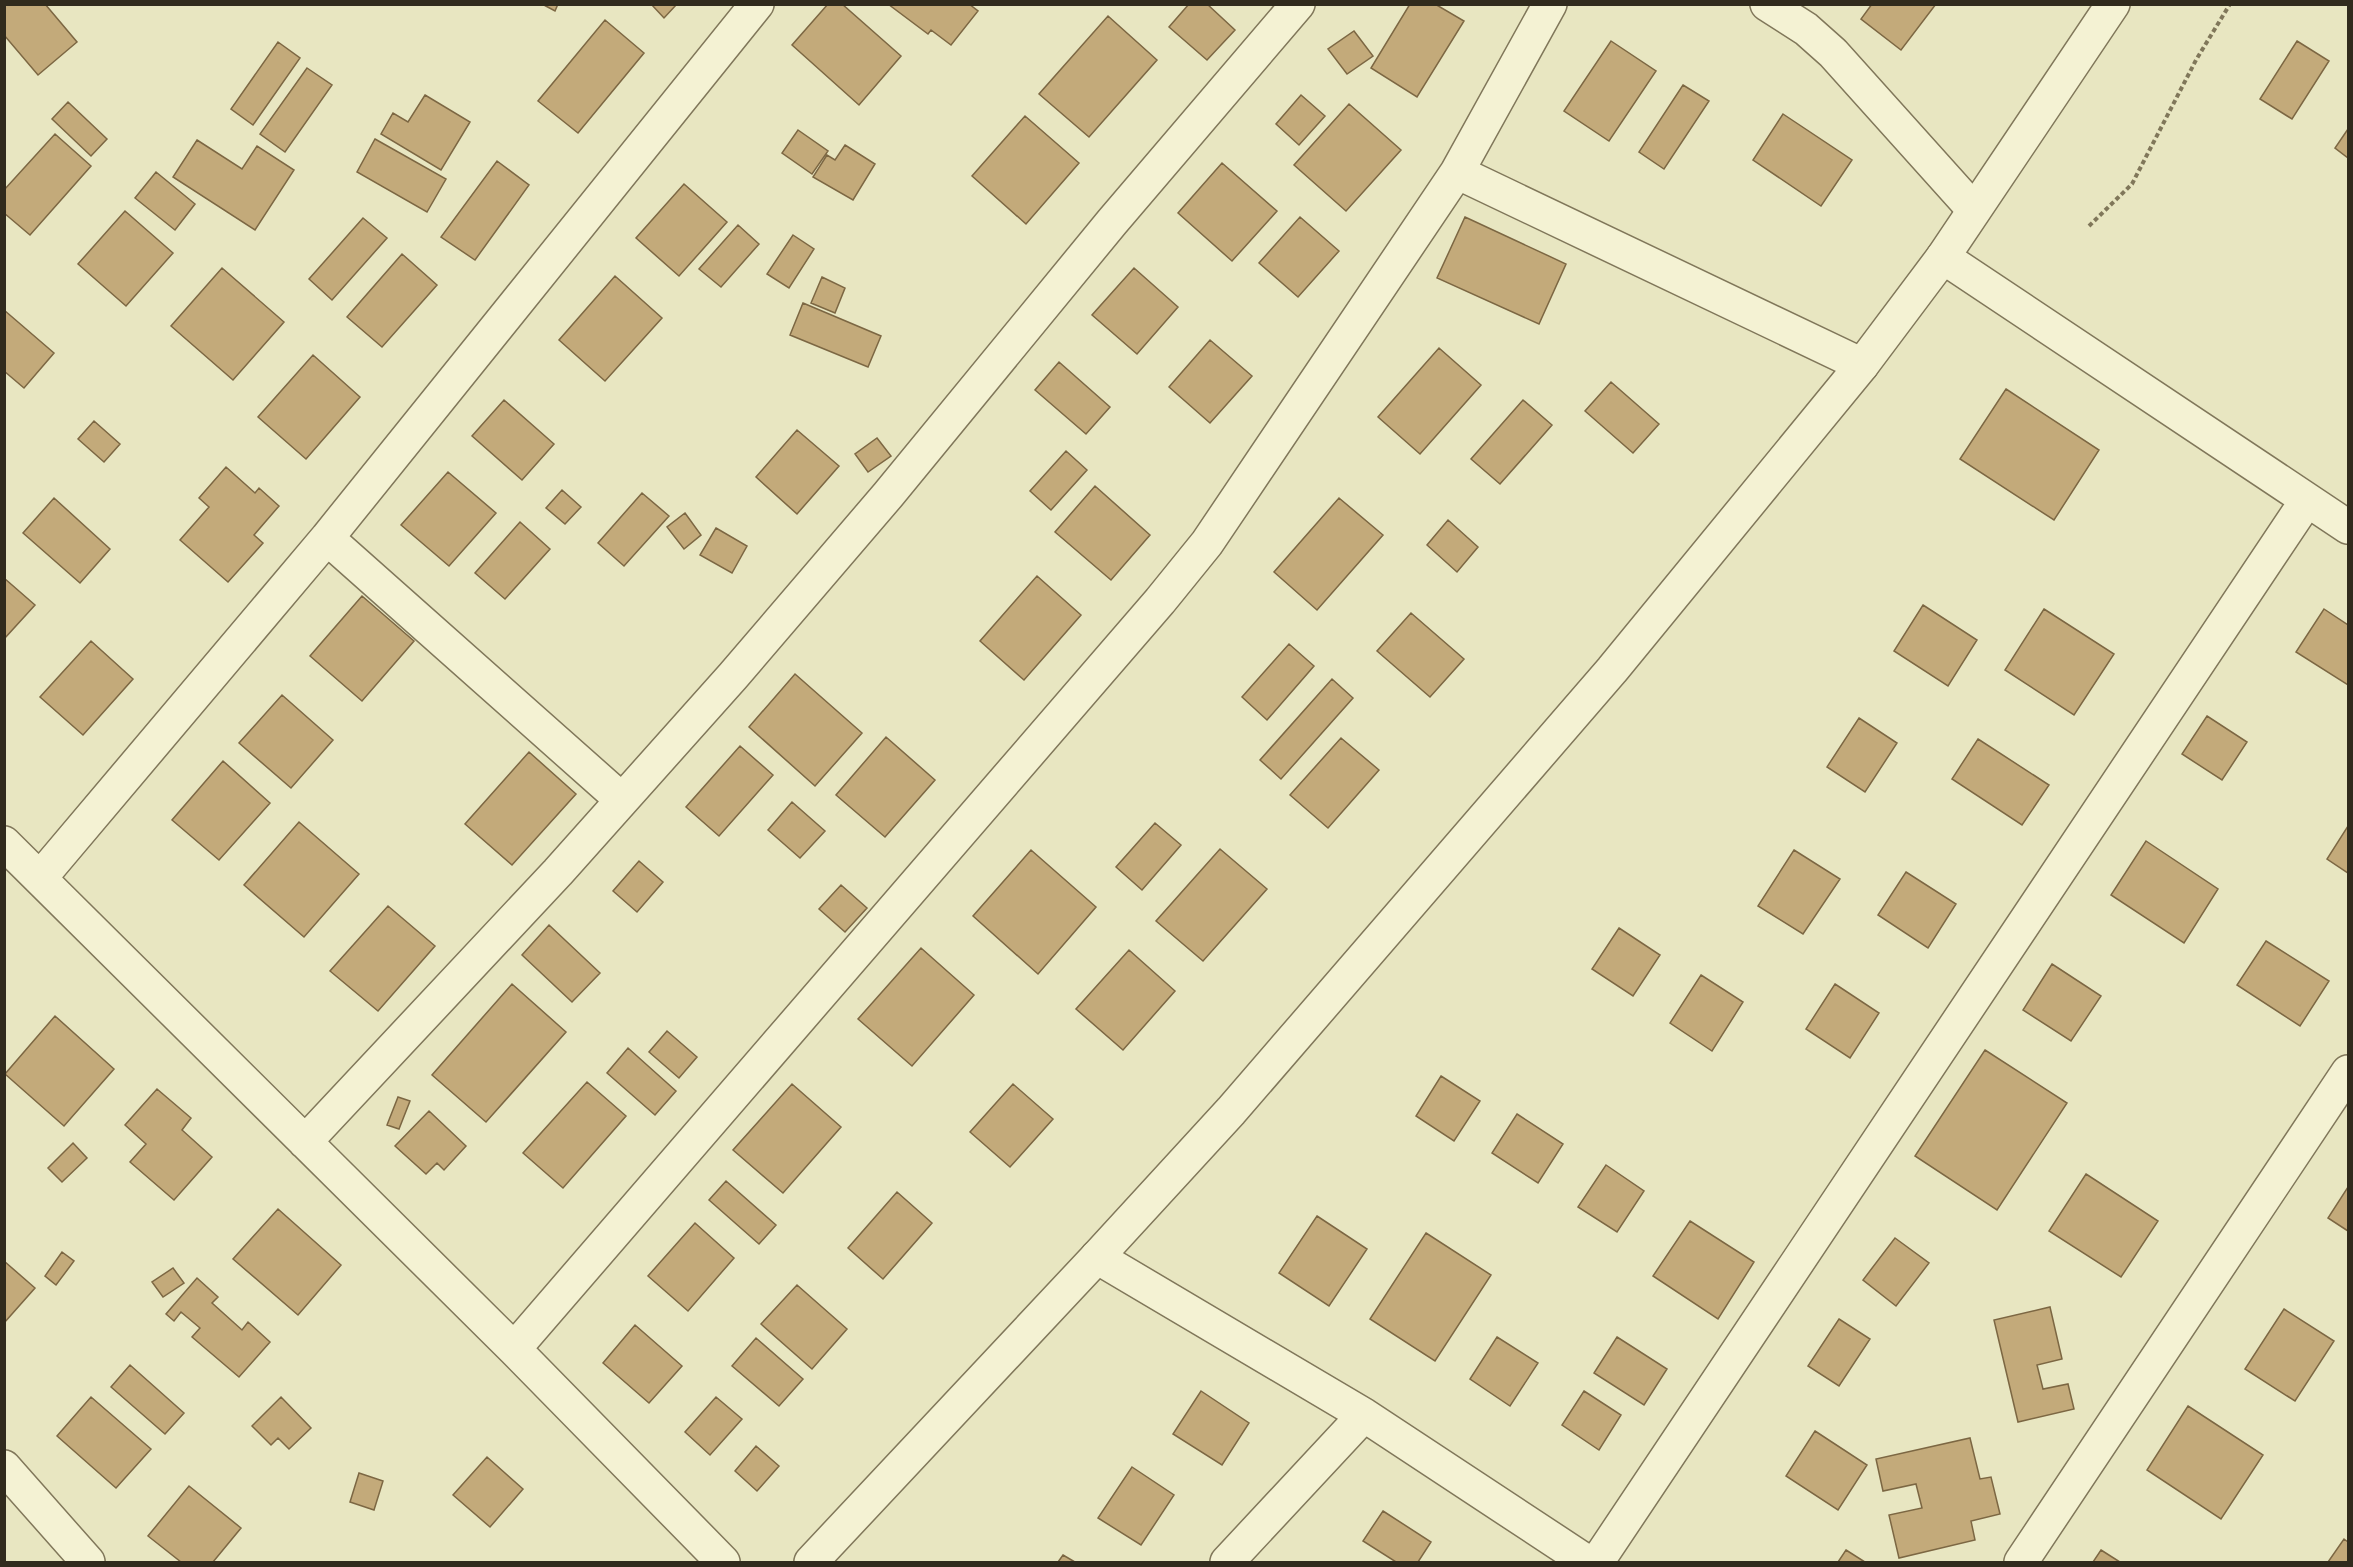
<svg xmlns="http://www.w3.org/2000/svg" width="2353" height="1567" font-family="Merriweather,serif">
<rect width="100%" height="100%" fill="#e8e6c1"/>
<!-- building -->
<path fill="#c3aa7a" stroke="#7c6743" stroke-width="1.5" d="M4 4H45L77 42 38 75 4 35Z
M542 4H558L555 11Z
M651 4H677L664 18Z
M828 4H842L901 56 859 105 792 45Z
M888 4H969L978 11 951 45 931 30 928 34Z
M1189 4H1207L1235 30 1207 60 1169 27Z
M1410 4H1435L1464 21 1417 97 1371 68Z
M1872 4H1936L1901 50 1861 19Z
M1108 16 1157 60 1089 137 1039 94Z
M605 20 644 53 578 133 538 101Z
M1354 31 1373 56 1347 74 1328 49Z
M1611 41 1656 71 1609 141 1564 111Z
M2297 41 2329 61 2292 119 2260 99Z
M278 42 300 58 253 125 231 109Z
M307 68 332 85 285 152 260 134Z
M1683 85 1709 101 1664 169 1639 152Z
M425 95 470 122 441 170 381 134 393 113 408 122Z
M1301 95 1325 116 1299 145 1276 124Z
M68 102 107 139 91 156 52 119Z
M1349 104 1401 150 1346 211 1294 165Z
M1783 114 1852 160 1821 206 1753 160Z
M1025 116 1079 163 1026 224 972 176Z
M2348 129V158L2335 148Z
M798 130 828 151 812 174 782 153Z
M55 134 91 166 30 235 4 213V190Z
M375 139 446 179 427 212 357 172Z
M197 140 242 169 257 146 294 170 255 230 173 177Z
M845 145 875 164 853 200 813 177 827 155 835 160Z
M497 161 529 185 475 260 441 237Z
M1222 163 1277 211 1232 261 1178 213Z
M156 172 195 204 175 230 135 198Z
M684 184 727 222 679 276 636 238Z
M125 211 173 253 126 306 78 264Z
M1300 217 1339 251 1298 297 1259 263Z
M1465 217 1566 264 1539 324 1437 278Z
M363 218 387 238 332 300 309 279Z
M738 225 759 244 721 287 699 269Z
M793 235 814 249 789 288 767 274Z
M402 254 437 285 382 347 347 317Z
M222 268 284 322 233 380 171 326Z
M1134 268 1178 307 1137 354 1092 315Z
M615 276 662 318 605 381 559 340Z
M822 277 845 288 835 313 811 303Z
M803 303 881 336 868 367 790 335Z
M4 310 54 353 24 388 4 371Z
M1210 340 1252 376 1210 423 1169 387Z
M1439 348 1481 385 1420 454 1378 417Z
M313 355 360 397 306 459 258 417Z
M1059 362 1110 407 1086 434 1035 390Z
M1611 382 1659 424 1633 453 1585 411Z
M2006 389 2099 450 2054 520 1960 459Z
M504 400 554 444 522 480 472 436Z
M1523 400 1552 425 1500 484 1471 459Z
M94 421 120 444 104 462 78 439Z
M797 430 839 466 797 514 756 477Z
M877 438 891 456 868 472 855 454Z
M1066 451 1087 470 1051 510 1030 491Z
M226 467 255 493 259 488 279 506 254 535 263 543 228 582 180 540 209 507 199 498Z
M448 472 496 513 449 566 401 525Z
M1095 486 1150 535 1111 580 1055 532Z
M562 490 581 507 565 524 546 508Z
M642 493 669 516 624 566 598 543Z
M54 498 110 549 80 583 23 533Z
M1339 498 1383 535 1317 610 1274 572Z
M685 513 701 535 684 549 667 527Z
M1448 520 1478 547 1457 572 1427 545Z
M520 522 550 549 505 599 475 573Z
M716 528 747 546 732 573 700 555Z
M1037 576 1081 615 1024 680 980 641Z
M4 578 35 605 4 639Z
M362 596 414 641 362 701 310 656Z
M1923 605 1977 640 1948 686 1894 651Z
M2044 609 2114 654 2074 715 2005 670Z
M2324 609 2348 625V685L2296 652Z
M1411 613 1464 659 1430 697 1377 651Z
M91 641 133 679 83 735 40 697Z
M1289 644 1314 666 1267 720 1242 697Z
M795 674 862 733 815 786 749 727Z
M1332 679 1353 698 1281 779 1260 760Z
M282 695 333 740 291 788 239 743Z
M2207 716 2247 742 2222 780 2182 754Z
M1859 718 1897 743 1865 792 1827 767Z
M886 737 935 780 885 837 836 795Z
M1341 738 1379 770 1328 828 1290 795Z
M1978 739 2049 785 2022 825 1952 779Z
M740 746 773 775 719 836 686 807Z
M529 752 576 794 512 865 465 824Z
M223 761 270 803 219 860 172 820Z
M792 802 825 831 800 858 768 830Z
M299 822 359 874 304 937 244 885Z
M1155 823 1181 845 1142 890 1116 867Z
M2348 826V873L2327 859Z
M2146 841 2218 889 2184 943 2111 895Z
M1220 849 1267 889 1203 961 1156 921Z
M1031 850 1096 907 1038 974 973 916Z
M1794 850 1840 879 1803 934 1758 906Z
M639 861 663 882 637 912 613 891Z
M1906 872 1956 904 1928 948 1878 915Z
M841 885 867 908 845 932 819 909Z
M388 906 435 946 378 1011 330 971Z
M549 925 600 973 572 1002 522 955Z
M1619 928 1660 955 1633 996 1592 969Z
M2266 941 2329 981 2300 1026 2237 985Z
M921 948 974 995 912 1066 858 1019Z
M1129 950 1175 991 1123 1050 1076 1009Z
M2052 964 2101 996 2071 1041 2023 1010Z
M1701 975 1743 1002 1712 1051 1670 1023Z
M512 984 566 1032 486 1122 432 1075Z
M1835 984 1879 1013 1850 1058 1806 1029Z
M55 1016 114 1069 64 1126 5 1074Z
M667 1031 697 1057 679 1078 649 1052Z
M628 1048 676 1091 655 1115 607 1073Z
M1985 1050 2067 1103 1997 1210 1915 1156Z
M1441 1076 1480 1101 1454 1141 1416 1116Z
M587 1082 626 1116 563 1188 523 1153Z
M792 1084 841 1127 783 1193 733 1150Z
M1013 1084 1053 1119 1010 1167 970 1132Z
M157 1089 191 1118 182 1130 212 1157 174 1200 130 1162 146 1144 125 1125Z
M398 1097 410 1101 399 1129 387 1125Z
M429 1111 466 1146 444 1170 437 1163 426 1174 395 1146Z
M1517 1114 1563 1144 1538 1183 1492 1153Z
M73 1143 87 1158 62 1182 48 1168Z
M1606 1165 1644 1191 1617 1232 1578 1207Z
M2086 1174 2158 1221 2121 1277 2049 1231Z
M726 1181 776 1225 759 1244 709 1200Z
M2348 1187V1231L2328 1218Z
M897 1192 932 1223 883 1279 848 1248Z
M278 1209 341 1265 298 1315 233 1259Z
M1317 1216 1367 1249 1329 1306 1279 1273Z
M1690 1221 1754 1262 1718 1319 1653 1276Z
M695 1223 734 1258 688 1311 648 1276Z
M1426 1233 1491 1275 1435 1361 1370 1319Z
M1895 1238 1929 1263 1896 1306 1863 1280Z
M62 1252 74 1261 56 1285 45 1276Z
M4 1261 35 1288 4 1323Z
M173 1268 184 1283 163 1297 152 1282Z
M197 1278 218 1297 212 1303 242 1330 248 1322 270 1342 239 1377 192 1337 200 1328 181 1312 174 1321 166 1314Z
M797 1285 847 1329 812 1369 761 1324Z
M2050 1307 2062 1359 2037 1365 2043 1389 2068 1384 2074 1409 2018 1422 1994 1320Z
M2284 1309 2334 1341 2295 1401 2245 1369Z
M1839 1319 1870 1339 1839 1386 1808 1366Z
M635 1325 682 1366 649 1403 603 1363Z
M1497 1337 1538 1363 1510 1406 1470 1379Z
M1617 1337 1667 1369 1644 1405 1594 1373Z
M756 1338 803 1379 779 1406 732 1366Z
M130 1365 184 1413 165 1434 111 1387Z
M1201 1391 1249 1423 1222 1465 1173 1434Z
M1584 1391 1621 1415 1599 1450 1562 1425Z
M91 1397 151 1449 116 1488 57 1436Z
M281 1397 311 1428 289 1449 278 1438 271 1445 252 1426Z
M716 1397 742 1419 710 1455 685 1432Z
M2188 1406 2263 1455 2221 1519 2147 1470Z
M1815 1431 1867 1465 1838 1510 1786 1476Z
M1970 1438 1980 1479 1991 1477 2000 1514 1971 1521 1975 1540 1899 1558 1889 1515 1922 1508 1916 1484 1883 1491 1876 1459Z
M756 1446 779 1466 757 1491 735 1471Z
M487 1457 523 1489 490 1527 453 1495Z
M1132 1467 1174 1495 1141 1545 1098 1518Z
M359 1473 383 1481 374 1510 350 1502Z
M189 1486 241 1528 213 1562H181L148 1536Z
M1383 1511 1431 1542 1418 1562H1396L1363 1541Z
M2344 1539 2348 1542V1562H2328Z
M1846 1550 1865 1562H1838Z
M2101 1550 2120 1562H2093Z
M1063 1555 1075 1562H1058Z"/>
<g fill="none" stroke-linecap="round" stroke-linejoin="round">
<defs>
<path id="minor" d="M1767 4 1806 29 1833 53 1974 210
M1457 172 1862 365
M1943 257 2348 527
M327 538 622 800
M4 843 514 1349 723 1562
M40 878 327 538 757 4
M305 1142 558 872 733 676 888 495 1112 222 1298 4
M1097 1257 1364 1415 1587 1562
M514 1349 1160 601 1207 543 1457 172 1550 4
M4 1467 88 1562
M1227 1562 1364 1415
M1597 1562 2307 500
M2021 1562 2348 1072"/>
<path id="tertiary" d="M811 1562 1097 1257 1231 1111 1612 670 1862 365 1943 257 2113 4"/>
</defs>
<!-- minor casing -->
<use href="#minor" stroke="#80775a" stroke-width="36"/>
<!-- tertiary casing -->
<use href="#tertiary" stroke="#80775a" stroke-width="36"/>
<!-- path -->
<path stroke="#80775a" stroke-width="4" stroke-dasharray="4.5 3" stroke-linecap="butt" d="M2089 226 2132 184 2196 60 2230 4"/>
<!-- minor -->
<use href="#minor" stroke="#f4f2d3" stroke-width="33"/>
<!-- tertiary -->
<use href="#tertiary" stroke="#f4f2d3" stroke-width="33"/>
</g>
<!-- border -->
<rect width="2353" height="1567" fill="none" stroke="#312b1d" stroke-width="12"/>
</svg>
